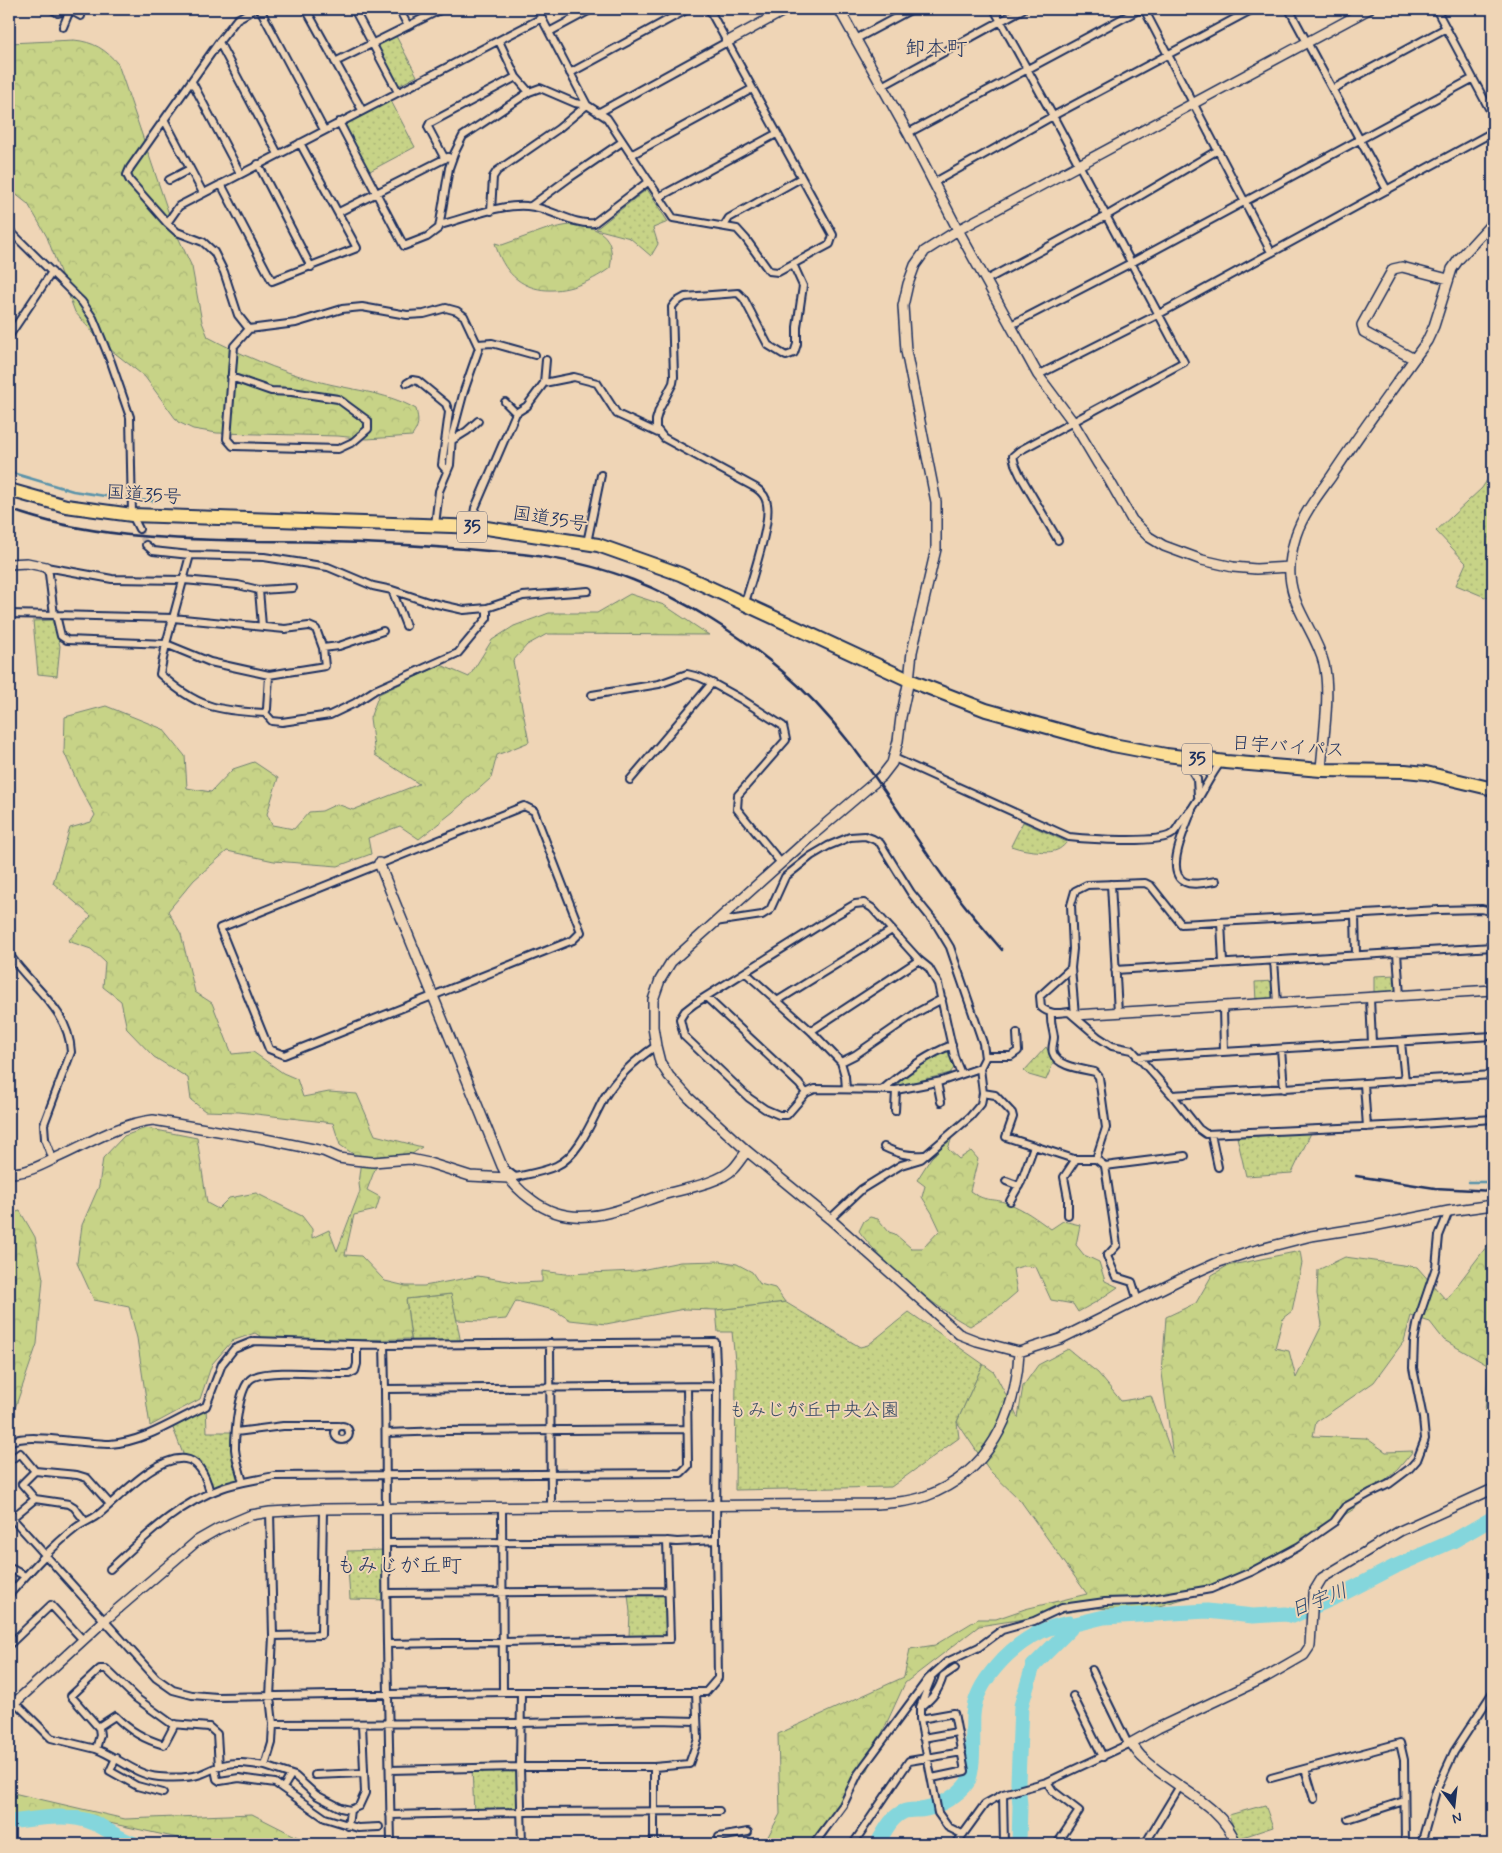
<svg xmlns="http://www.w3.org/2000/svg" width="1502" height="1853" font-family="Mynerve,'Klee One',sans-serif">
<defs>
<pattern id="grass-dots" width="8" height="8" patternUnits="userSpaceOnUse" patternTransform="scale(1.25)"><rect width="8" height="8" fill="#c7d387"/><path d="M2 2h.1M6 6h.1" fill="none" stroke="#aab577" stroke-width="1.8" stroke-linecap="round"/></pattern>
<pattern id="forest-crowns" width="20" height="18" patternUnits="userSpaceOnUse" patternTransform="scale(1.25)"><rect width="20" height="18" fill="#c7d387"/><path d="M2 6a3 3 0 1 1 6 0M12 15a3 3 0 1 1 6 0" fill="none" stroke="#aab577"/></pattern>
</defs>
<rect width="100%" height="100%" fill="#efd5b6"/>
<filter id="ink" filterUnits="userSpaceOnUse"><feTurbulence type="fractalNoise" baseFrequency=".02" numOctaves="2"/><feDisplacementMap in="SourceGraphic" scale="10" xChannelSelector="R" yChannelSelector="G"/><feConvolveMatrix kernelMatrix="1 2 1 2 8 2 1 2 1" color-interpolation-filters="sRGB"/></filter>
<g filter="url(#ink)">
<!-- grass -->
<path fill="url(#grass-dots)" stroke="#718172" d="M396 36 417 76 400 85 396 83 378 50 380 44Z
M390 99 415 147 368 172 343 124Z
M647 189 668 222 653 228 658 244 651 256 630 238 596 229Z
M1493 471V598L1485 597 1456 585 1466 563 1436 531 1482 488Z
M53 620 60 646 57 676 38 674 33 621Z
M1023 822 1067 842C1057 854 1049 852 1034 851 1025 850 1020 849 1011 846Z
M1395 975 1396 993 1374 994V976Z
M1274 981 1275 1001 1256 1002 1255 982Z
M1046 1047 1054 1061 1046 1080 1029 1075 1024 1071Z
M946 1050 951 1052 954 1068 950 1073 895 1087C908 1070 929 1063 946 1050Z
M1311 1133 1292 1173 1246 1176 1237 1137Z
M452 1294 461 1344H412L406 1299Z
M785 1302 860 1347 868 1345 909 1312 983 1364 957 1422 959 1438 891 1487 735 1490 736 1370 732 1332H718L716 1310Z
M206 1406 207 1432H236V1454L243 1482 210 1493 202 1472 185 1459 171 1423Z
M386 1550 387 1600 350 1599 347 1551Z
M628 1594 662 1595 666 1598 667 1630 665 1635 657 1637H629L630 1612Z
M520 1767 521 1812 474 1813 472 1768Z
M1265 1805 1273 1827 1237 1839 1229 1815Z"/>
<!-- forest -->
<path fill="url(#forest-crowns)" stroke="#718172" d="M74 40C94 42 105 49 118 64L173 226 192 267 202 322 208 337C242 355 276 370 314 380 347 390 385 391 416 409 419 421 419 426 412 436L367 439 338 436 217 433 193 429 178 422 145 377 101 342 75 312 47 237 38 221 28 204 9 189V43Z
M569 225C597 225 617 235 610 268 568 299 511 303 495 243L502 245 547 229Z
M630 594 664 605 709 635 547 634 527 645 513 661 529 742 497 755 491 778 453 812 419 839 400 826 368 838 371 854 338 866 274 861 227 851 194 880 168 911 181 934 195 992 212 1003 232 1054 253 1052 283 1073 297 1079 303 1097 329 1092 357 1094 375 1135 422 1147 412 1154 380 1156 367 1190 380 1197 376 1210 354 1215 345 1255 361 1256 385 1281 406 1286H424L478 1276 520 1283 542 1282V1271L565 1274 636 1271 680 1262 720 1261 737 1264 752 1272 760 1284 775 1288 785 1302 716 1310 684 1309 606 1324 570 1320 554 1310 516 1301 506 1319 483 1321 457 1320 451 1294 406 1299 411 1339 327 1340 306 1342 268 1341 255 1333 232 1341 212 1364 200 1399 150 1426 137 1338 129 1307 94 1300 77 1263 82 1225 99 1186 103 1158 124 1136 146 1128 197 1138 207 1203 218 1209 229 1198 256 1193 302 1216 312 1229V1238L329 1230 337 1251 360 1191 359 1184 362 1160 340 1145 333 1123 239 1112 205 1111 191 1100 188 1078 154 1057 127 1029 121 1001 103 987 105 962 91 949 68 941 91 916 53 883 70 828 91 822 95 815 79 786 64 752 65 717 106 706 163 729 185 756 187 788 211 792 233 769 254 762 278 778 267 814 272 825 294 829 309 812 322 811 337 804 353 810 419 784 375 755 370 718 379 694 441 665 469 677 492 640 514 626 549 613H597Z
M952 1137 948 1149 959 1159 971 1151 978 1159 970 1191C987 1203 990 1197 1007 1203 1023 1208 1038 1220 1051 1229L1063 1221 1080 1225 1076 1245 1084 1255 1099 1262 1105 1281 1118 1287 1096 1302 1078 1312 1073 1304 1051 1300 1036 1267 1023 1266 1013 1269 1017 1292 996 1310 970 1326C938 1311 879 1260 859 1231L864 1221 870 1217 878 1219 889 1232 895 1234 911 1248H923L940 1230 932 1213 922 1197 925 1186 917 1180 931 1158Z
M20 1211 35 1237 43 1279 37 1344 15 1408 9 1413V1214Z
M1493 1238V1405L1485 1411 1489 1366 1444 1340 1430 1322 1411 1316 1404 1341 1374 1382 1316 1422 1313 1436 1366 1438 1386 1452 1413 1451 1398 1469 1354 1509 1234 1584 1142 1611 1096 1608 979 1626 905 1683 883 1731 868 1770 846 1790 826 1836 816 1844H764L780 1814 778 1734 904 1677 910 1649 935 1645 978 1619H996L1025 1609 1087 1594 1020 1500 990 1471 957 1422 983 1364 994 1372 1018 1418 1023 1386 1038 1365 1068 1349 1098 1373 1121 1401 1151 1396 1173 1457 1162 1373 1166 1317 1196 1303 1212 1275 1227 1266 1300 1251 1302 1263 1292 1311 1283 1318 1275 1348 1289 1351 1296 1378 1322 1325 1317 1294 1318 1270 1345 1257 1417 1267 1446 1300Z
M9 1792 125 1819 252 1814 311 1844H259L187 1840 59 1812 9 1818Z"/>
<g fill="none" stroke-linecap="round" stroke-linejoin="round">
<!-- stream -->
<path stroke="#5a93aa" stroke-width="2.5" d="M9 472 73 491 124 499
M138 500 155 501
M1469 1182H1493"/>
<!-- river -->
<path stroke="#84d6dc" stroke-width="15" d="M9 1822C36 1819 68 1812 94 1823 108 1829 120 1840 135 1844
M877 1844C884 1833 891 1817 903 1812 910 1809 919 1811 926 1809 938 1807 960 1794 967 1783 975 1771 972 1731 973 1715 975 1682 1011 1646 1040 1632 1049 1627 1059 1625 1069 1623L1071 1625 1104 1617 1207 1611 1253 1616 1286 1614 1293 1616 1336 1597 1396 1566 1453 1541 1493 1518
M1019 1844 1020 1805 1018 1782 1021 1706 1033 1666 1070 1629 1071 1625"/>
<!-- street-tunnel -->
<path stroke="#c5b4a4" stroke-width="6" stroke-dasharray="6 3" stroke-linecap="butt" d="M139 529 146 545"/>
<defs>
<path id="street" d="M52 9 58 13 70 9
M255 9 237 19 219 42 130 168 127 175 130 181 167 223 177 232 203 242 214 252 224 272 238 315 249 329 296 323 342 309 362 307 407 315 424 314 446 308 457 311 464 316 479 348 464 391 452 436 450 465 439 491 435 525
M260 9 324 130
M306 9 362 110
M354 9 398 92
M399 9 408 26
M537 9 587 105 607 118 673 218 737 229 746 239 769 271 778 272 830 244 833 235 709 9
M994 9 1053 116 1184 362 1019 451 1013 456 1015 464 1020 475 1058 540
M1144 9 1271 252
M1289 9 1387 190
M1436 9 1493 116
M63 27 70 10 81 16
M549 32 592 9
M856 39 912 9
M499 41 516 77 529 92
M219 42 278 154
M335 62 442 9
M570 73 688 9
M192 82 240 173
M882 86 1023 9
M1333 89 1446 28
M598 113 727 42
M165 121 203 193
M339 122 404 246 427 237 439 228 449 168 454 154 463 136 529 92 540 88 575 103 587 105
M908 133 1140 9
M631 155 752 89
M445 159 428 127 430 123 516 77
M258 164 311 267
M169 180 190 169
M933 183 1053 116 1253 9
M221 184 272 281 357 248 300 143
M659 197 776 134
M531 206 569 178 622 142
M491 211 493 177 497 171 558 129 587 105
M339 212 448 157
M167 223 179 206 542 18
M440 225C467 218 498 204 527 206 549 207 574 226 594 223L649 181
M724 226 729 218 801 178
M9 230 82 302 93 318 111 362 130 417 132 515 139 529
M986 280 1106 216 1218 150
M1011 325 1131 263 1472 79
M9 336 52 272
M478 344 492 343 535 355
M546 360 544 383 574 377 597 383 617 414 658 433
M1038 375 1159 314 1493 132
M231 377 271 391 292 392 338 399 368 421V429L353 442 338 449 233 446 227 439 234 346 249 329
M407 383 412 380 418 381 446 404 449 412 442 465 447 471
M516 413 527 406 544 383
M451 441 467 431 478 421
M472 526 475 508 516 413 505 402
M587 543 601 475
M146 545 153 551 190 555 264 557 328 567 373 586 392 590 428 602 464 610 487 608V618L458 653 375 690 355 703 330 715 282 722 272 721 265 713
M190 555 166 644 210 662 269 675 325 666 323 648
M46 567 112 579 184 580 238 585 259 590 262 626
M46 567 49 574 54 615
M259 590 293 588
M392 590 406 626
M745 603C751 581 771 524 767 504 766 496 762 492 756 488L664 438 656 428V420L659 410 673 383 674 377 672 307 676 302 685 297 738 293 744 299 768 345 786 356 794 353 797 344V327L803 286 793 264
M487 608 523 596 588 591
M9 614 56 615 61 636 67 640 166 644 160 674C196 707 217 711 265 713L267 709 269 675
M56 615 173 618 285 629 309 626 316 629 323 648 339 646 383 631
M9 620V637
M592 695 659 684 687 674 699 677 712 683
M1184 757 1197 779 1198 796
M894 758 1069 837C1088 839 1159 844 1172 834 1177 830 1179 824 1183 819 1186 814 1190 812 1193 807 1203 792 1210 776 1221 762
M630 780 712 683 741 699 783 726 786 740 738 795 737 809 781 863
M524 806 534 811 581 932 573 940 284 1055 269 1049 220 928Z
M1192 810C1187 825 1163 872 1185 882 1193 886 1207 882 1216 881
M1111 884 1118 1013
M1355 915 1356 955
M1493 915 1490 911 1482 909 1439 910 1181 924 1151 886 1145 883 1087 885 1075 891 1071 905 1073 949 1071 968 1040 996 1041 1007C1050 1015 1058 1013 1069 1012L1098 1037 1112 1046 1132 1050 1172 1095 1493 1075
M715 922 762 915 770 910 785 877 811 856 828 846 850 837 865 836 873 839 880 843 911 893 936 924 950 947 983 1043 985 1058 980 1068 983 1093 981 1104 970 1117 921 1159 901 1165 862 1189 830 1219
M1221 922 1223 963
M1397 953 1400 996
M9 954C31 987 69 1009 71 1052L44 1124 45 1139 53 1160
M1274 960 1277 1003
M1071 968 1075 1015
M1115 970 1493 947
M746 973 811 1031 841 1062 845 1076 846 1089
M706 997 799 1084 806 1093
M1370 998 1372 1043
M777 1001 892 930
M1223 1007 1224 1052
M1051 1013C1050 1023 1053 1028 1054 1037 1054 1042 1051 1048 1053 1053 1057 1067 1083 1069 1095 1072L1099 1077 1106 1128 1096 1159 1105 1166
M811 1031 919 960
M1401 1042 1405 1081
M1281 1049 1284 1089
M985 1056H1011L1018 1051 1017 1033
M1137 1057 1493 1036
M841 1062 855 1055 916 1013 942 999
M961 1074 954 1056 938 984 929 968 919 960 872 908 864 903 855 904 831 918 694 1004 685 1011 680 1019 684 1036 749 1098 765 1109 779 1115H787L806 1093 815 1089 896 1090 942 1081 980 1068
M937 1082 941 1102
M1364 1084 1367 1127
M882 1090C903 1072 926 1055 952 1045
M983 1093 995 1095 1012 1113 1013 1117 1006 1137 1034 1146
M1172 1095 1199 1129 1206 1134 1406 1125 1493 1119
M895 1111 896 1090
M1211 1134 1218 1167
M884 1147C898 1154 908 1156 924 1155
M505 1169 515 1177C529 1174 543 1172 556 1166 579 1156 593 1118 604 1098 617 1077 635 1060 656 1046
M1006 1181 1019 1186
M1010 1201 1021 1182 1034 1146 1074 1159H1096
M1068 1215V1198L1064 1177 1076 1159
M1138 1301 1132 1282 1116 1277 1107 1256 1117 1245 1105 1166 1185 1156
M550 1343 551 1508
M385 1389 717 1386
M335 1433a7 7 0 1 1 14 0a7 7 0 1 1-14 0Z
M236 1432 283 1426H338
M386 1433 445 1431 687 1429
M9 1443C23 1431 89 1445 110 1444 144 1442 176 1420 206 1406L222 1364 234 1349 254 1341 384 1345
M9 1461 20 1453 35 1471
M243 1482C240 1471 236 1460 235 1449 235 1433 238 1383 254 1377 273 1369 325 1375 349 1374L355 1371 357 1364V1345
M35 1499 69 1504 74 1507 85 1521
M502 1507 503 1692
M270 1512 273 1636 321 1635 323 1509
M9 1514 12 1518 35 1499 22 1484 35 1471 77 1475 87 1478 110 1504
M12 1518 156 1678 173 1690 192 1695 217 1697 503 1692H706L718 1678 716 1540 717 1386 715 1342 384 1345C387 1444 385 1544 387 1644 388 1711 390 1777 391 1844
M386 1543 667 1541
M9 1569H12L25 1576
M110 1569C144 1538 177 1504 222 1488 239 1482 257 1480 274 1476L681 1473 688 1466 687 1387
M387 1593 668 1591
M9 1595C30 1571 51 1547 77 1527 84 1522 93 1519 99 1514 120 1497 156 1456 185 1459 201 1461 207 1480 210 1493
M273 1636 270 1697 273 1724
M387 1644 670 1639 667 1541 677 1542 716 1540
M9 1645 51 1605 83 1640
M1092 1670 1128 1744
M931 1679 920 1707V1719L938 1813 948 1827 962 1834
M521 1693 520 1767 522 1844
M1073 1696 1103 1757
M15 1702 51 1738 96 1749
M921 1707C933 1698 939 1690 943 1676L955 1668
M920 1719 954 1713 965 1771 932 1778
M98 1727 115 1716C130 1731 144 1739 164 1745L175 1724
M923 1738 957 1732
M116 1758 110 1771 137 1786 163 1793
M265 1766 295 1776 316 1795 341 1808 350 1810 359 1806 365 1793 362 1724
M219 1767 217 1734 209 1727 172 1724 136 1698 106 1669H100L71 1696 99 1728 100 1735 96 1749C118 1757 135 1775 159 1777 172 1778 189 1778 201 1774 209 1771 216 1767 223 1765 237 1761 251 1764 265 1766L272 1743 273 1724 521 1723 656 1720 697 1721
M654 1767V1844
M215 1769 217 1779 220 1781 239 1778 275 1783 325 1818 358 1828 379 1827
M1305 1769 1314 1799
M390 1770 520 1767H654L689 1764 698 1739 696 1692
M315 1775 364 1773
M1271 1778 1400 1743 1404 1760 1405 1844
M1047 1782 1053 1791 1079 1811 1057 1844
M283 1788 291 1775
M1003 1794 1004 1844
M390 1815 521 1812 719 1811
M1348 1819 1404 1801
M348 1826 350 1810
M720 1844 719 1837 748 1832
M814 1844 843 1805 858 1774 928 1679 947 1662 979 1647 1002 1630 1034 1621 1062 1608 1105 1602 1140 1601 1211 1589 1251 1572 1298 1547 1334 1522 1345 1507 1370 1493 1389 1484 1409 1469 1417 1460 1425 1439 1423 1418 1413 1368 1414 1341 1418 1320 1436 1267 1439 1236 1449 1211
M853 1844 909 1761 962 1752
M956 1844 985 1804 1003 1794 1047 1782 1131 1743
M1145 1844 1180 1786
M1421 1844 1436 1791 1454 1752 1493 1692"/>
<path id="secondary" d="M839 9 908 133 958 230 1038 375 1073 422 1098 464 1108 478 1132 520 1149 537 1164 546 1202 560 1233 567 1256 569 1290 567
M1369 9 958 230 925 251 915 265 908 284 903 306 906 351 936 502V549L912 652 909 680 901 717 898 741 892 763 882 776 808 839 671 962 660 980 653 1000V1027L656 1046 660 1062 669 1076 689 1098 747 1151 830 1219 959 1334 977 1341 1019 1352 1060 1339 1183 1278 1219 1262 1253 1251 1311 1236 1368 1227 1449 1211 1493 1205
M727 42 787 9
M1414 359 1364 332 1362 325 1393 269 1402 267 1448 279
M9 564 27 563 46 567
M1321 770C1323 738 1331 694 1324 664 1316 632 1293 611 1290 576 1289 563 1292 548 1296 535 1303 514 1318 495 1331 477 1361 431 1395 386 1427 341L1434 326 1452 269 1459 259 1493 222
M379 863 502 1166C509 1181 519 1191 532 1200 574 1232 618 1210 662 1195 682 1189 718 1184 733 1169 738 1164 742 1157 747 1151
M1075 1015 1493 990
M9 1173C27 1173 40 1166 56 1158 88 1144 118 1124 153 1120L265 1139 323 1151 339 1158 353 1160 373 1162 410 1159 429 1163 470 1176 508 1178
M9 1708 105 1620 197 1541 218 1529 251 1515 270 1512 323 1509 874 1504C891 1503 910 1502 926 1496 989 1473 1016 1415 1019 1352
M1236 1844C1222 1803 1172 1787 1143 1758 1138 1754 1135 1748 1131 1743L1158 1728 1264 1678 1304 1655 1310 1646 1313 1593 1322 1578 1400 1531 1493 1489"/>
<path id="highway" d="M9 490 66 506 132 515 480 527 598 545 680 574 909 680 986 710 1113 745 1166 755 1226 762 1321 770 1405 771 1426 773 1493 789"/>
</defs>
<!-- street casing -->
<use href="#street" stroke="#1b2f5e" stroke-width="10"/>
<!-- secondary casing -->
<use href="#secondary" stroke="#1b2f5e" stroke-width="12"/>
<!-- highway casing -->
<use href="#highway" stroke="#1b2f5e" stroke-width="16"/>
<!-- street -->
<use href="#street" stroke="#efd5b6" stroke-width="6"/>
<!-- secondary -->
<use href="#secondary" stroke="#efd5b6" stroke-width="9"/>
<!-- highway -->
<use href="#highway" stroke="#fcde96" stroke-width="12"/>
<!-- rail -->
<path stroke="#1b2f5e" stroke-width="2.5" d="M9 509C87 538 174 539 257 541 321 541 385 543 450 548 511 552 575 557 633 580 685 600 740 635 782 671 851 729 895 810 947 882 964 906 983 928 1002 950
M1356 1176 1435 1188 1493 1191"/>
</g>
</g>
<g text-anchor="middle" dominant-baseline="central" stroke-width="4" stroke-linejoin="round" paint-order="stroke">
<!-- shield labels -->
<g fill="#efd5b6" stroke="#5b6178" stroke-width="1">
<rect x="457" y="511.5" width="30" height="31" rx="4"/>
<rect x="1182" y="743.5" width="30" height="31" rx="4"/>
</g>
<g font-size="18" font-weight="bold" fill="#1b2f5e">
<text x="472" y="527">35</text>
<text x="1197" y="759">35</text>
</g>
<!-- street labels -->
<g font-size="19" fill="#1b2f5e" stroke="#efd5b6">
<text transform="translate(144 495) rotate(4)">国道35号</text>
<text transform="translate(550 519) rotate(9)">国道35号</text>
<text transform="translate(1288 747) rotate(4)">日宇バイパス</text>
</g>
<!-- park labels -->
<g font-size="19" fill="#354864" stroke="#efd5b6">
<text x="814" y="1410">もみじが丘中央公園</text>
</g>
<!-- water labels -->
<g font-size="20" font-style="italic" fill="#2b4871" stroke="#efd5b6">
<text transform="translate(1319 1601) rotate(-21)">日宇川</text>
</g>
<!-- quarter labels -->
<g font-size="21" fill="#1b2f5e" stroke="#efd5b6">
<text x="936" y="49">卸本町</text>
<text x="399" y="1566">もみじが丘町</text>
</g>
</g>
<!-- margin -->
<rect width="1502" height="1853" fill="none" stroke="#efd5b6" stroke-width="30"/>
<rect x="15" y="15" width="1472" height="1823" fill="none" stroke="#1b2f5e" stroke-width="2" filter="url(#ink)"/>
<!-- north arrow -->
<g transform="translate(1454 1806) rotate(165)" stroke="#efd5b6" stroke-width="4" paint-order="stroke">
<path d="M0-4L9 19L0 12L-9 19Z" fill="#1b2f5e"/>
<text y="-8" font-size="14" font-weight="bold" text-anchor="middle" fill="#1b2f5e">N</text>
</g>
</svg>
